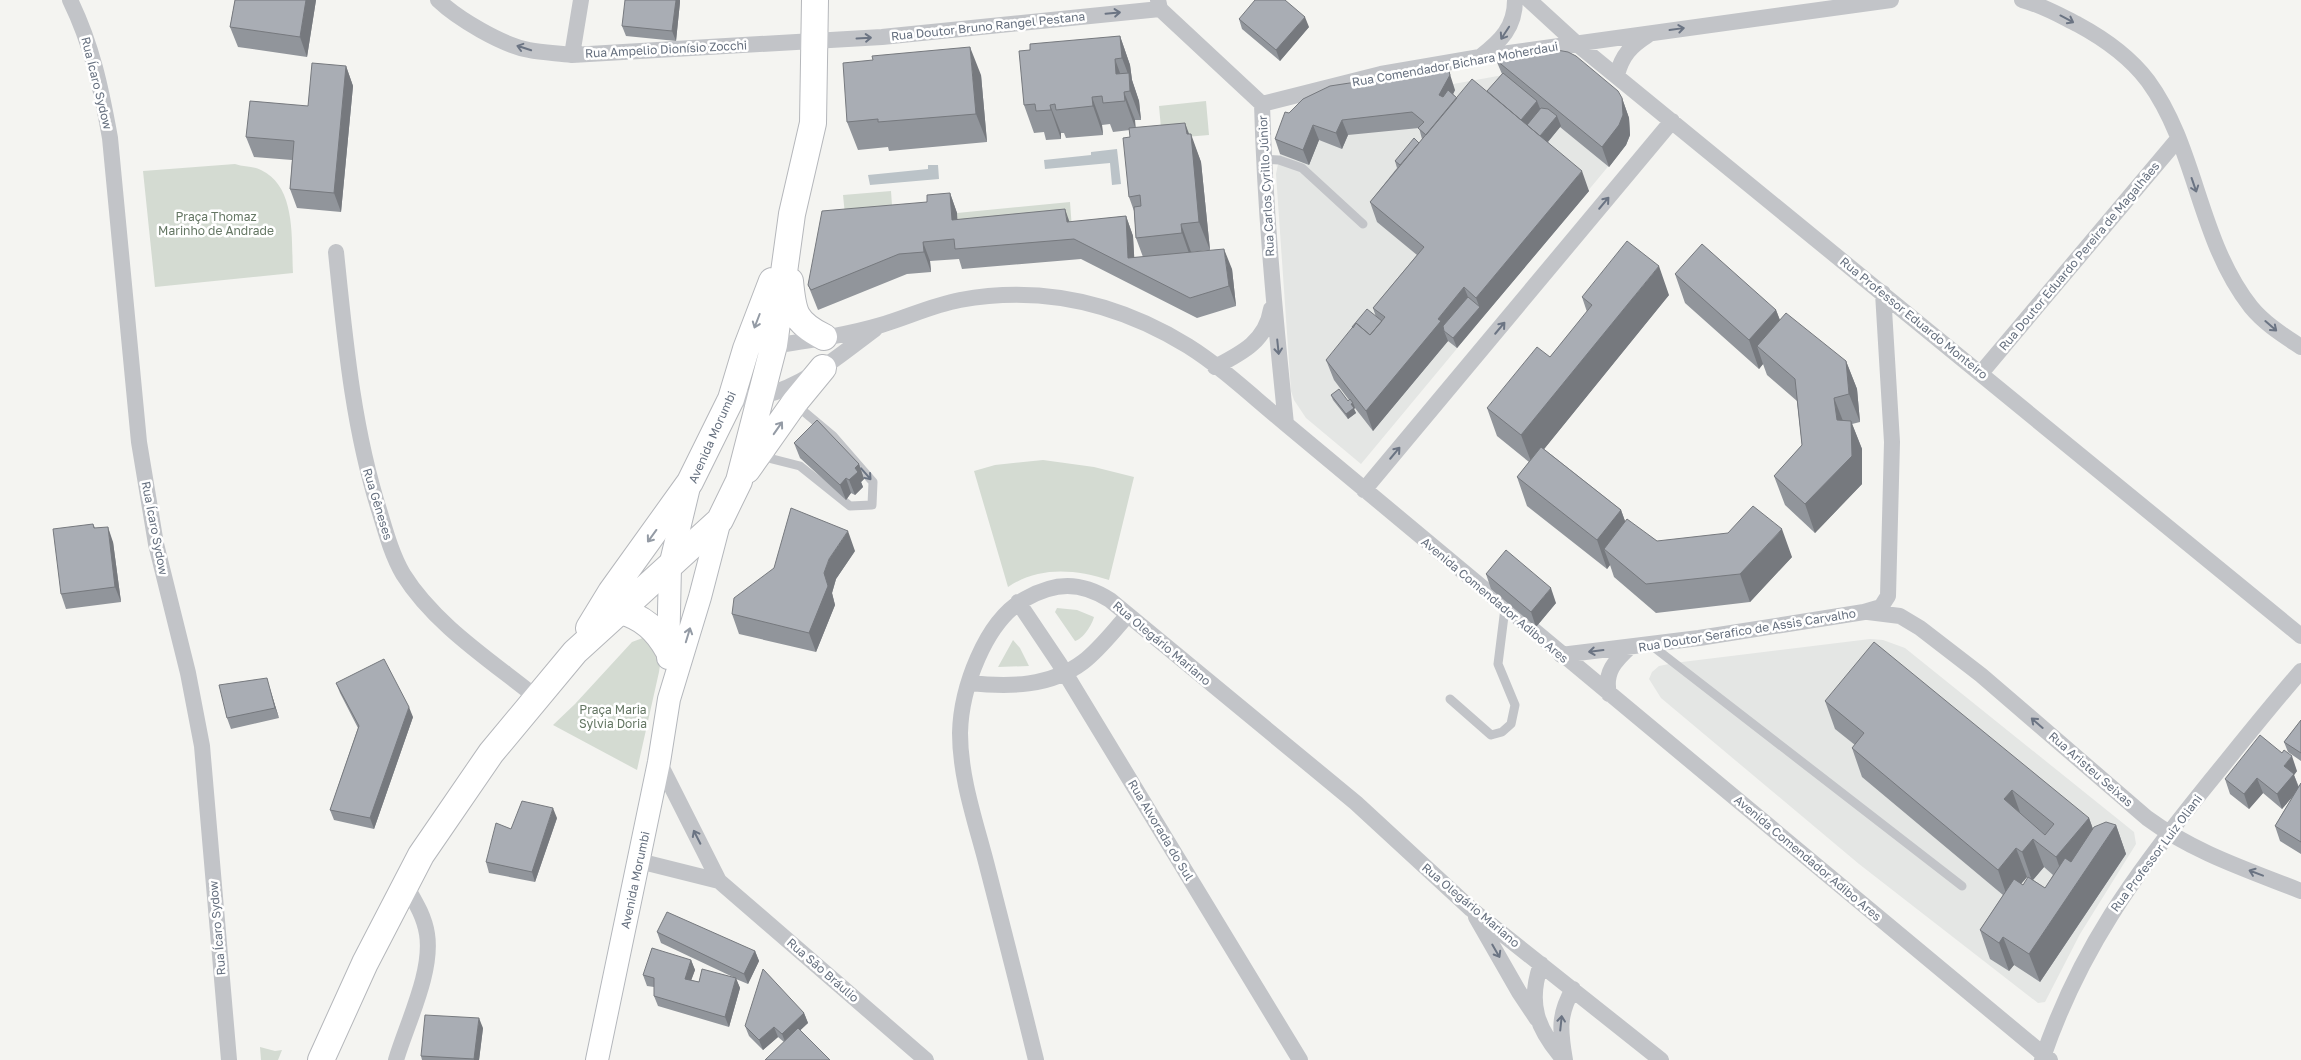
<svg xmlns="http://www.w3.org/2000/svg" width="2301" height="1060" font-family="'Golos Text',sans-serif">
<rect width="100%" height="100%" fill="#f4f4f1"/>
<!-- built -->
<path fill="#e4e6e4" d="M1509 74 1629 118 1630 135 1626 145 1361 464 1306 418 1294 400 1291 391 1276 174 1280 154 1431 88Z
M1870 639 1883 640 1905 648 2134 832 2136 844 2080 934 2045 1002 2038 1003 1859 864 1661 698 1649 679 1652 672 1659 666 1674 663Z"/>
<!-- green -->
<path fill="#d4dbd2" d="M1206 101 1209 135 1162 139 1159 106Z
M235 164C244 167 253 166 261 170 297 187 291 240 293 273L155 287 143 171Z
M891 191 893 220 846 225 843 195Z
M1070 202 1072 229 959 240 957 213Z
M1043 460 1094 467 1134 477 1109 580C1075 569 1039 566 1008 587L974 471 995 465Z
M1057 608 1077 610 1094 617C1092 625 1083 639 1075 641L1055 612Z
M648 636 663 645 659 672 637 770 553 725 575 704 632 642Z
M1013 640 1020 648 1029 666 998 667Z
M260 1047 275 1051 282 1050 278 1060H261Z"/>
<!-- water -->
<path fill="#bbc3c8" d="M1117 149 1121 184 1112 185 1110 163 1045 169 1044 160 1091 155V152Z
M928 165H938L939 179 870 185 868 175 928 169Z"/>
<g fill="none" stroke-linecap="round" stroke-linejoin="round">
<defs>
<path id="secondary" d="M668 658 670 566 689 487
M597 1060 659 762 669 699 700 597 720 520"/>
<path id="primary" d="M790 281C793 312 794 322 824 337
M747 470 795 402 823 368
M620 611C643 617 657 630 668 650
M589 628 611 592 690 482 731 399 746 349 772 281
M321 1060 365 963 421 855 491 753 575 652 720 520 739 481 774 345 792 214 813 123 815 0"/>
</defs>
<!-- secondary casing -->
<use href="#secondary" stroke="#b4b7bc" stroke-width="24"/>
<!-- primary casing -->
<use href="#primary" stroke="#b5b7bb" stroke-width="28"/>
<!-- lane -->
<path stroke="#c2c4c8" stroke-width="9" d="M1263 159 1279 160 1302 168 1363 224
M761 456 800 466 850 506 872 505 873 482 833 436 796 405
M1651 645 1962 886
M1450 699 1491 735 1502 732 1511 724 1515 705 1498 664 1505 608"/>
<!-- street -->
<path stroke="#c2c4c8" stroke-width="16" d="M70 0C92 45 101 88 110 138L139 442 156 544 188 673 202 746 229 1060
M438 0C458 19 502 45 529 50 543 53 558 53 572 55
M581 0 572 55 882 37 1160 9
M1158 0 1160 9 1262 104C1265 211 1275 317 1286 424
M1529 0 1577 44 2301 636
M2022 0C2042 5 2059 15 2077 24 2103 38 2130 57 2148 81 2197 148 2198 240 2251 307 2265 324 2283 335 2301 347
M1480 57C1501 41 1515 27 1515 0
M1617 75C1622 55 1631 46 1648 35
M1262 104 1381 74 1480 57 1891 0
M336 252C345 340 353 429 380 513 386 533 392 555 403 574 434 624 490 660 536 697
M766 347C804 341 844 336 881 325 908 317 933 305 960 300 1042 285 1118 303 1188 346 1223 368 1254 398 1286 424L2050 1060
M1215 367C1242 353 1266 341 1271 309
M1981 373 2178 139
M731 399C741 398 752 399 762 396 805 386 840 355 875 329
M1364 490 1672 121
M1018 602 1059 663 1300 1060
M1868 612 1900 616 1920 628 1981 675 2147 818C2193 852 2248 870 2301 891
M1561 655 1699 638 1864 612 1881 607 1888 596 1892 442 1883 293
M969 683C1009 687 1050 687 1083 662 1100 649 1114 630 1128 615
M1609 694C1604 672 1615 661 1630 647
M659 762 719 881 926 1060
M639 861 719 881
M1476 917 1519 992 1537 1019
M1541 964C1527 1004 1537 1029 1564 1060
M396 1060C407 1023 433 972 427 934 424 915 414 900 405 884
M1036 1060C1020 994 1003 928 986 862 975 820 960 777 960 733 961 689 985 621 1025 599 1055 582 1080 581 1110 600L1356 803 1471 909 1661 1060
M1565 1060C1560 1031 1558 1015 1573 989
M2042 1060C2079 950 2135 874 2207 785 2238 747 2268 709 2301 671"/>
<!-- secondary -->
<use href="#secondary" stroke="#fff" stroke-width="22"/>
<!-- primary -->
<use href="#primary" stroke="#fff" stroke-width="26"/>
</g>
<!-- wall -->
<path fill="#91959b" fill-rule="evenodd" d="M235 0H316L307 57 238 47 230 27Z
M680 2 676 41 626 36 622 26Z
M1239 19 1309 27 1280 61 1242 29Z
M1120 36 1130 65 1132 80 1139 101 1141 120H1135V128L1190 134 1201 162 1210 250 1191 252 1232 269 1236 306 1197 318 1081 259 962 269 959 259 930 261 931 272 907 274 818 310 808 285 927 202 950 193 957 213V220L1070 222 1126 216 1133 236 1134 257H1143L1136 238 1134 211 1129 197 1130 137V130L1113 132 1110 124 1102 125 1103 135 1066 138 1064 133H1061V139L1046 140 1044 132 1034 133 1024 105 1030 50Z
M1496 60 1622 98 1629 118 1630 135 1626 145 1609 167 1560 127 1548 142 1589 191 1457 348 1448 341 1373 431 1355 408 1354 409 1356 413 1348 419 1333 400 1331 395 1348 401 1349 400 1334 380 1326 360 1376 317 1373 308 1417 255 1377 222 1370 202 1397 168 1395 161 1419 143 1422 139 1419 128 1348 135 1342 149 1319 140 1309 165 1280 154 1275 139 1289 113 1455 90 1453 94 1457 98 1487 91 1502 74Z
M346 66 353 86 341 212 297 208 290 189 292 160 254 157 246 137 308 106Z
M981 75 987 142 889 151 888 147 858 150 847 122Z
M1675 274 1776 310 1780 320 1846 361 1857 389 1860 422 1852 424 1862 449V484L1815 533 1785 505 1774 476 1802 445 1797 401 1767 375 1763 364 1759 369 1685 303Z
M1669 295 1544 449 1621 510 1625 521 1657 541 1792 557 1750 602 1656 613 1614 577 1610 565 1607 569 1527 506 1517 477 1529 462 1497 436 1487 408 1550 357 1587 312 1582 297Z
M794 443 859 464 864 479 861 482 863 487 855 495 851 493 846 500 800 458Z
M93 524 95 528 113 542 121 602 66 609 61 594Z
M855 551 836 579 832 593 835 605 816 652 739 634 732 614Z
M1486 574 1556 603 1536 627 1491 589Z
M336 683 413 717 374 829 334 820 330 810 358 728 340 693Z
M270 689 279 718 231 729 227 718Z
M1825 701 2089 818 2093 829 2116 825 2126 854 2040 982 2014 965 2009 971 1990 959 1980 930 2003 895 1862 777 1852 748 1855 745 1835 729ZM2044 867 2053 875 2045 888 2033 880ZM2027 877 2028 878 2023 885 2021 884Z
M2301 720V761L2288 752 2284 742Z
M2297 771 2294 775 2299 787 2301 783V854L2280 841 2275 826 2293 796 2282 809 2263 793 2249 809 2230 794 2225 779Z
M557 818 535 882 489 873 486 862Z
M657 932 755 951 759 961 748 984 736 979 740 988 729 1027 658 1006 654 996V987L647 986 643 975 691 960 695 970 691 980 699 982 733 977 661 943Z
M804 1013 808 1023 800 1030 784 1042 778 1037 763 1050 749 1036 745 1026Z
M483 1028 479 1060H422L421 1056Z"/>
<!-- shaded-wall -->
<path fill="#76797e" d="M306 0H316L307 57 300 37Z
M676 0H680V2L676 41 672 31Z
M1305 17 1309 27 1280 61 1276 50Z
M1120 36 1130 65 1132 80 1139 101 1141 120 1130 91V79L1122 58Z
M970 47 981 75 987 142 976 114Z
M1115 59 1125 87 1124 92 1135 120 1136 130 1116 74Z
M346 66 353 86 341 212 334 193Z
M1448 68 1455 90 1445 110 1439 95Z
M1092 97 1102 125 1103 135 1093 106Z
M1622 98 1629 118 1630 135 1626 145 1609 167 1602 147Z
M1537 101 1541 111 1525 130 1518 124Z
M1050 105 1061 133V139L1051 110Z
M1557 116 1561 126 1541 150 1537 140Z
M1342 120 1348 135 1342 149 1336 133Z
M1185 123 1191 139V134L1201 162 1210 250 1199 222Z
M1313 125 1319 140 1309 165 1303 150Z
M1582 171 1589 191 1483 317 1476 298Z
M950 193 957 213 959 240 952 220Z
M1065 209 1072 229 1067 222Z
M1126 216 1133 236 1135 270 1128 258Z
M1181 224 1191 252 1192 262 1182 233Z
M923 242 930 261 931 272 924 252Z
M1224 249 1232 269 1236 306 1229 286Z
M1659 266 1669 295 1532 464 1521 435Z
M1464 287 1472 307 1444 331 1448 341 1373 431 1366 411 1438 319Z
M1480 307 1483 317 1457 348 1453 338Z
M1776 310 1787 339 1757 346 1763 364 1759 369 1749 340Z
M1846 361 1857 389 1860 422 1849 394Z
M1834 398 1845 426 1837 420Z
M1353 403 1355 408 1354 409 1356 413 1348 419 1346 414 1351 404Z
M1851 421 1862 449V484L1815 533 1805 504Z
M859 464 864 479 861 482 863 487 855 495 849 480 855 468Z
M846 478 851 493 846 500 840 485Z
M1621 510 1631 538 1604 549 1610 565 1607 569 1597 540Z
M108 527 113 542 121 602 115 587Z
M1782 529 1792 557 1750 602 1740 574Z
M848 531 855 551 836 579 832 593 835 605 816 652 809 633 824 573 829 559Z
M1551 588 1556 603 1536 627 1531 612Z
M267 678 270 689 279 718 275 708Z
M409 707 413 717 374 829 370 818Z
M2292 756 2297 771 2294 775 2299 789 2282 809 2277 794 2284 766Z
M2257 778 2263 793 2249 809 2244 794Z
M2012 790 2022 818 2004 799Z
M553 808 557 818 535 882 532 872Z
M2089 818 2099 846 2066 886 2056 857Z
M2116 825 2126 854 2040 982 2029 954Z
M2033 839 2044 867 2032 881 2022 852Z
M2016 848 2027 877 2008 899 1998 870Z
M2003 937 2014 965 2009 971 1999 943Z
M755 951 759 961 748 984 744 974Z
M691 960 695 970 688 989 685 979Z
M736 978 740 988 729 1027 725 1017Z
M804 1013 808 1023 786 1044 782 1034Z
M479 1018 483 1028 479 1060H474V1059Z
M774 1027 778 1037 763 1050 759 1040Z"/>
<!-- building -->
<path fill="#a9adb4" stroke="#76797e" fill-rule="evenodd" d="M235 0H306L300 37 230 27Z
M625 0H676L672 31 622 26Z
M1255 0H1285L1305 17 1276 50 1239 19Z
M1120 36 1122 58 1115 59 1116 74 1129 73 1130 91 1124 92 1125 101 1103 103 1102 96 1092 97 1093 106 1056 110 1055 104 1050 105 1051 110 1036 111 1035 104 1024 105 1019 51 1030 50V44Z
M970 47 976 114 878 122V119L847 122 843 63 873 60 872 56Z
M1557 50 1568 52 1576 56 1618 91 1622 98 1623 115 1619 125 1602 147 1496 60 1502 55Z
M312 63 346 66 334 193 290 189 294 141 246 137 250 101 308 106Z
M1448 68 1450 75 1439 95 1443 97 1448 90 1457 98 1426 135 1418 128 1424 122 1412 112 1342 120 1336 133 1313 125 1303 150 1275 139 1285 112 1289 113 1303 99 1330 86Z
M1503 73 1537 101 1521 120 1487 91Z
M1472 79 1582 171 1476 298 1464 287 1438 319 1441 321 1366 411 1326 360 1356 323 1370 335 1385 317 1373 308 1424 247 1370 202Z
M1541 108 1548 109 1557 116 1540 136 1527 125Z
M1185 123 1187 134H1191L1199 222 1181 224 1182 233 1136 238 1134 207 1141 206 1140 195 1129 197 1123 138 1130 137 1129 128Z
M1414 138 1419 143 1400 165 1395 161Z
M950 193 952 220 1065 209 1067 222 1126 216 1128 258 1224 249 1229 286 1190 298 1074 239 955 249 954 239 923 242 924 252 899 254 811 290 808 285 822 211 927 202V195Z
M1627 241 1659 266 1521 435 1487 408 1537 347 1550 357 1592 305 1582 297Z
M1702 244 1776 310 1749 340 1675 274Z
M1468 297 1480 307 1453 338 1444 331 1443 326Z
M1367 309 1382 321 1370 335 1356 323 1353 328 1352 327Z
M1786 313 1846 361 1849 394 1834 398 1837 420 1851 421 1852 456 1805 504 1774 476 1802 445 1795 379 1757 346Z
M1339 389 1348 401 1350 399 1353 403 1351 404 1354 408 1346 414 1331 395Z
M817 420 859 464 855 468 858 472 849 480 846 478 840 485 794 443Z
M1541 447 1621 510 1597 540 1517 477Z
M1753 506 1782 529 1740 574 1646 584 1604 549 1627 519 1657 541 1728 533Z
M791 508 848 531 829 559 824 573 828 586 809 633 732 614 734 598 774 568Z
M93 524 94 528 108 527 115 587 61 594 53 529Z
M1506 550 1551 588 1531 612 1486 574Z
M1874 642 2089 818 2056 857 2033 839 2022 852 2016 848 1998 870 1852 748 1864 733 1825 701ZM2012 790 2054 824 2045 835 2004 799Z
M384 659 409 707 370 818 330 810 359 726 336 683Z
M267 678 275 708 227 718 219 685Z
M2301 720V753L2284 742Z
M2260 735 2282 753 2284 750 2292 756 2284 766 2294 774 2277 794 2257 778 2244 794 2225 779Z
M2301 783V842L2275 826Z
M522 801 553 808 532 872 486 862 496 823 511 829Z
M2106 822 2116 825 2029 954 2003 937 1999 943 1980 930 2014 879 2023 885 2028 877 2045 888 2065 858 2071 862 2094 827Z
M667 912 755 951 744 974 657 932Z
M652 948 691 960 685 979 699 982 702 969 736 978 725 1017 654 996V978L643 975Z
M763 969 804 1013 782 1034 774 1027 759 1040 745 1026Z
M425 1015 479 1018 474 1059 421 1056Z
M798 1028 830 1060H765Z"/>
<!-- one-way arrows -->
<defs><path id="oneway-shaft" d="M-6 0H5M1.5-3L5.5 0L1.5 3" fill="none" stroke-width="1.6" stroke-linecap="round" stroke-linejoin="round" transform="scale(1.25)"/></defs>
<g stroke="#6b7483">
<use href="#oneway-shaft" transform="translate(1113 13) rotate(-5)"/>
<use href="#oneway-shaft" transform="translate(2067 19) rotate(28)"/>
<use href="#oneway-shaft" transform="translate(1677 29) rotate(-8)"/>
<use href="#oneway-shaft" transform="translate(1505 33) rotate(123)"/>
<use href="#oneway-shaft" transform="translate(864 38) rotate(-3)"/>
<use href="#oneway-shaft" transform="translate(524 48) rotate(-162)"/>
<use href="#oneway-shaft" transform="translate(2194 185) rotate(71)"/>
<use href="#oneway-shaft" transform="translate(1604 203) rotate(-50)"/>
<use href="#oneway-shaft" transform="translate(2271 326) rotate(41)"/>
<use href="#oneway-shaft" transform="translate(1500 328) rotate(-50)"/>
<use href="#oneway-shaft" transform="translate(1278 347) rotate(84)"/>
<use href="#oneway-shaft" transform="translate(1395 453) rotate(-50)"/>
<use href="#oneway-shaft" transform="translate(866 474) rotate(49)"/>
<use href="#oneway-shaft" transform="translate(1596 651) rotate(173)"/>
<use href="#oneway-shaft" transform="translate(2037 723) rotate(-139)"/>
<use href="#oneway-shaft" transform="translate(697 837) rotate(-117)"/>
<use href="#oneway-shaft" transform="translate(2256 873) rotate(-159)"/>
<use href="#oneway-shaft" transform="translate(1496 951) rotate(60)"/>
<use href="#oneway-shaft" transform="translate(1561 1023) rotate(-84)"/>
</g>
<g stroke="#949ba5">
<use href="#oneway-shaft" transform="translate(757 321) rotate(111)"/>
<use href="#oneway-shaft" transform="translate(778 428) rotate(-55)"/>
<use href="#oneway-shaft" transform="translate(652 536) rotate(126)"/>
<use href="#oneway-shaft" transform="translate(688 635) rotate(-73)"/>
</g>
<g text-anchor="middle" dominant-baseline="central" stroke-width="5" stroke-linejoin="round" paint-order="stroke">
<!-- street labels -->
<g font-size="12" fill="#66707f" stroke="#fff">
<text transform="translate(988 26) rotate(-6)">Rua Doutor Bruno Rangel Pestana</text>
<text transform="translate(666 49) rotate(-3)">Rua Ampelio Dionísio Zocchi</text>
<text transform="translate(1455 64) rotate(-10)">Rua Comendador Bichara Moherdaui</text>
<text transform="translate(97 83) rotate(76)">Rua Ícaro Sydow</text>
<text transform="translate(1266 186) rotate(-93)">Rua Carlos Cyrillo Júnior</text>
<text transform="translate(2079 256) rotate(-50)">Rua Doutor Eduardo Pereira de Magalhães</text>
<text transform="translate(1914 318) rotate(39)">Rua Professor Eduardo Monteiro</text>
<text transform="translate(712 437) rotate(-66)">Avenida Morumbi</text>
<text transform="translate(378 504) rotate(73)">Rua Gêneses</text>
<text transform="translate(155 528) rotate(79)">Rua Ícaro Sydow</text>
<text transform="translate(1495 600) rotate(40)">Avenida Comendador Adibo Ares</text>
<text transform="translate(1747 630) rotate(-9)">Rua Doutor Serafico de Assis Carvalho</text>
<text transform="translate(1162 643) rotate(40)">Rua Olegário Mariano</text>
<text transform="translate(2091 769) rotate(41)">Rua Aristeu Seixas</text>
<text transform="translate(1161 830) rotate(59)">Rua Alvorada do Sul</text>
<text transform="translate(2156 853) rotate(-53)">Rua Professor Luiz Oliani</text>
<text transform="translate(1808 858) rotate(40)">Avenida Comendador Adibo Ares</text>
<text transform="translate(635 880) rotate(-78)">Avenida Morumbi</text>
<text transform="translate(1471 905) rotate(40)">Rua Olegário Mariano</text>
<text transform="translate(217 928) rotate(-95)">Rua Ícaro Sydow</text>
<text transform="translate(823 970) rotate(41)">Rua São Bráulio</text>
</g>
<!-- park labels -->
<g font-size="12" fill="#657764" stroke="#fff">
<text x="216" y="216">Praça Thomaz<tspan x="216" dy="14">Marinho de Andrade</tspan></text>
<text x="613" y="709">Praça Maria<tspan x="613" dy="14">Sylvia Doria</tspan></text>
</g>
</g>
</svg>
